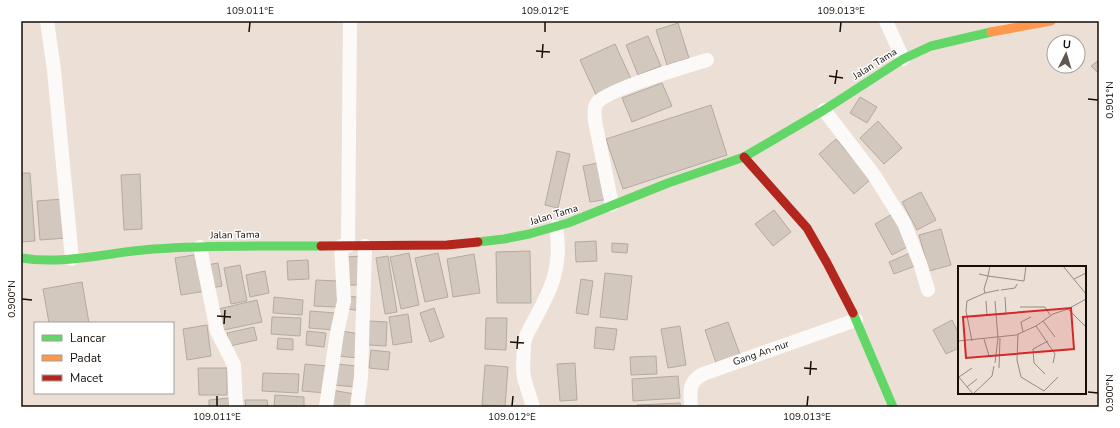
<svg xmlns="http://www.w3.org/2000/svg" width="1120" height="428" font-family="'Nunito Sans',sans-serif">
<rect width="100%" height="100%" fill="#ecdfd6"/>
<!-- building -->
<path fill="#d3c8be" stroke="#b3aaa2" d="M678 23 689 58 667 65 656 30Z
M648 36 661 66 638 75 626 45Z
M615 44 632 81 597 97 580 60Z
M1099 60V74L1091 66Z
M662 83 672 106 632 122 622 98Z
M860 97 877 107 867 123 850 113Z
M711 105 727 155 623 189 606 139Z
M878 121 902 148 884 164 860 138Z
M836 139 871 179 854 194 819 154Z
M557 151 570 154 558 208 545 205Z
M602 162 609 199 590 202 583 166Z
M21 173H30L35 241 21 242Z
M140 174 142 229 124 230 121 175Z
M921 192 936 220 917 230 902 202Z
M63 199 67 238 40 240 37 201Z
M774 210 791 232 773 246 755 224Z
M894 213 911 245 892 255 875 224Z
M941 229 951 265 929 271 919 235Z
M596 241 597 261 576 262 575 242Z
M612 243 628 244 627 253 612 252Z
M530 251 531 303H497L496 252Z
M409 253 419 305 401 309 390 257Z
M438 253 448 297 425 302 415 258Z
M910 253 915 266 894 274 889 262Z
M199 254 206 291 181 295 175 258Z
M474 254 480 293 453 297 447 259Z
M362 256 363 285H345V257Z
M388 256 397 312 385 314 376 258Z
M308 260 309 279 288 280 287 261Z
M218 263 222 286 211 288 207 265Z
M240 265 247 301 231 304 224 268Z
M265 271 269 293 250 297 246 275Z
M605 273 632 276 627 320 600 317Z
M581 279 593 281 588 315 576 313Z
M316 280 338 281 337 307 314 306Z
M82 282 89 323H49L43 289Z
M348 296 364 298 362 311 347 309Z
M274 297 303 300 302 315 273 313Z
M257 300 262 322 219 331 214 310Z
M434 308 444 337 430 342 420 313Z
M310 311 335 313 333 330 309 328Z
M408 314 412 342 393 345 389 317Z
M272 317 301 318 300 336 271 334Z
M486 318H507L506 350 485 349Z
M952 320 959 334V348L946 354 933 330Z
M369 321 387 322 386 346 368 345Z
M728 322 741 357 717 366 705 330Z
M207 325 211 356 187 360 183 329Z
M680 326 686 365 668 368 661 329Z
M254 327 257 340 230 346 227 333Z
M596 327 617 329 614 350 594 348Z
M307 331 326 333 324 347 306 345Z
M341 331 360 334 358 358 338 356Z
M278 338 293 339V350L277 349Z
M371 350 390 352 388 370 369 368Z
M656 356 657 374 631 375 630 357Z
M575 363 577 400 560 401 557 364Z
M305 364 328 366 326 393 302 391Z
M336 364 357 366 355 387 334 385Z
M485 365 508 367 505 407 482 405Z
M198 368H227V395H199Z
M263 373 299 374 298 393 262 391Z
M678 376 680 398 633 401 632 379Z
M331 390 355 394 354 407 328 406Z
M275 395 304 397V407H274Z
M229 398V407H209V400Z
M245 400H267L268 407H246Z
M680 403 681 407H637V405Z"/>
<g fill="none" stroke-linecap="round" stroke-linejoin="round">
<!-- street -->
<path stroke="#fcfaf9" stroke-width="14" d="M47 21 54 70 72 259
M886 21 903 59
M824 110 874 175 904 223 920 263 928 290
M612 205 595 121C595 116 593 108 597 103 606 90 687 66 707 60
M348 246 350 21
M200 247 217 331 234 365 236 407
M326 407 337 333 344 301 341 246
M357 407 361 377 365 246
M533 407 524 378 523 368 524 344 526 336C546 297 564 274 556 227
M691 407C690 391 688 382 703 374L856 320"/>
<!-- fast -->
<path stroke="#63d668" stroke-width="9" d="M478 242 504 239 529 234 568 223 668 183 744 157 824 110 903 59 931 46 991 32
M21 258C65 265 110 252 154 249 209 245 265 246 321 246
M853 313 893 407"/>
<!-- slow -->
<path stroke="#ff974d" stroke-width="9" d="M991 32 1051 21"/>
<!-- jam -->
<path stroke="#b3261e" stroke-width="9" d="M744 157 807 228 827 263 853 313
M321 246 447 245 478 242"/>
</g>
<!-- ticks -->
<path fill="none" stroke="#160e08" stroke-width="1.5" d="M249 32 250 22M545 32V22M840 32 841 22M536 51 550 52M542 58 543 44M829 76 843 78M835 84 837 70M1088 99 1098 100M22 299 32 300M217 316 231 317M224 324 225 310M510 342 524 343M517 349 518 336M804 368 817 369M810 375 811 361M1088 392 1098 393M217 406V396M512 406 513 396M807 406 808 396"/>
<g text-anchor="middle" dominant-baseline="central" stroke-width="3" stroke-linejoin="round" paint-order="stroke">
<!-- street labels -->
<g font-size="10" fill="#160e08" stroke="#fff">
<text transform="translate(875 64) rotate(-32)">Jalan Tama</text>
<text transform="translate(554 215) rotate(-17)">Jalan Tama</text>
<text transform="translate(235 235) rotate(-1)">Jalan Tama</text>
<text transform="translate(761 353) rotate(-19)">Gang An-nur</text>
</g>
</g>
<!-- overview -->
<g transform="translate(958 266)">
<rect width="128" height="128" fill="#ecdfd6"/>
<path fill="none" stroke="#968b84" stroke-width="1" d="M105 0 128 28M21 8 30 10 32 0M116 13 128 7M43 24 57 22 59 18M27 27 41 24M28 35 29 49 48 48 47 31M37 35 40 72M62 41H87L92 49M110 43 128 61M85 55 97 71M78 60 97 88 95 97M65 66 63 56 73 51M60 68 59 94 63 111 86 125 100 111M26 73 31 90M0 75 58 69 78 60 95 48 110 43 128 33M14 75 8 45 9 35 27 27 26 23 30 10 66 15 68 0M37 97 40 72M41 102 42 72M87 108 76 97 75 83 90 75M0 110 15 128M1 111 14 102M9 121 19 113M15 128 34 110 36 100"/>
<path fill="#d62828" fill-opacity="0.15" stroke="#d62828" stroke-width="2" d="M113 42 116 83 8 92 5 51Z"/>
<rect width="128" height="128" fill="none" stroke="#160e08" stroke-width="2"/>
</g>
<!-- border -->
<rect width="1120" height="428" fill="none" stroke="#ffffff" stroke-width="44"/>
<!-- legend -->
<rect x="34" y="322" width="140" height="72" fill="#ffffff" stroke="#a29f9c"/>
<rect x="42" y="335" width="20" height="6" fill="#63d668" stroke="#a29f9c"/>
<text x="70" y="342" font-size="12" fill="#160e08">Lancar</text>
<rect x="42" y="355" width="20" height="6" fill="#ff974d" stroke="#a29f9c"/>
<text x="70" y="362" font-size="12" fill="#160e08">Padat</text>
<rect x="42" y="375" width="20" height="6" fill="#b3261e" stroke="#a29f9c"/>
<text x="70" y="382" font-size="12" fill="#160e08">Macet</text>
<!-- north arrow -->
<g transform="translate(1066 54) rotate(5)"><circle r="19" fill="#ffffff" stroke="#a29f9c"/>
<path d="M0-3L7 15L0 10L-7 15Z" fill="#615750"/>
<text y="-6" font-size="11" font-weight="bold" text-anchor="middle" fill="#160e08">U</text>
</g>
<rect x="22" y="22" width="1076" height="384" fill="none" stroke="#160e08" stroke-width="1.5"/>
<g font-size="10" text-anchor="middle" fill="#160e08">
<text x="250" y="14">109.011°E</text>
<text x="545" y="14">109.012°E</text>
<text x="841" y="14">109.013°E</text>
<text transform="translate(1109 100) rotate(-90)" y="4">0.901°N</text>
<text transform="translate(11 299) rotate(-90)" y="4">0.900°N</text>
<text transform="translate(1109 393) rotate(-90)" y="4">0.900°N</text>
<text x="217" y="420">109.011°E</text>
<text x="512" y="420">109.012°E</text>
<text x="807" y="420">109.013°E</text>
</g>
</svg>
